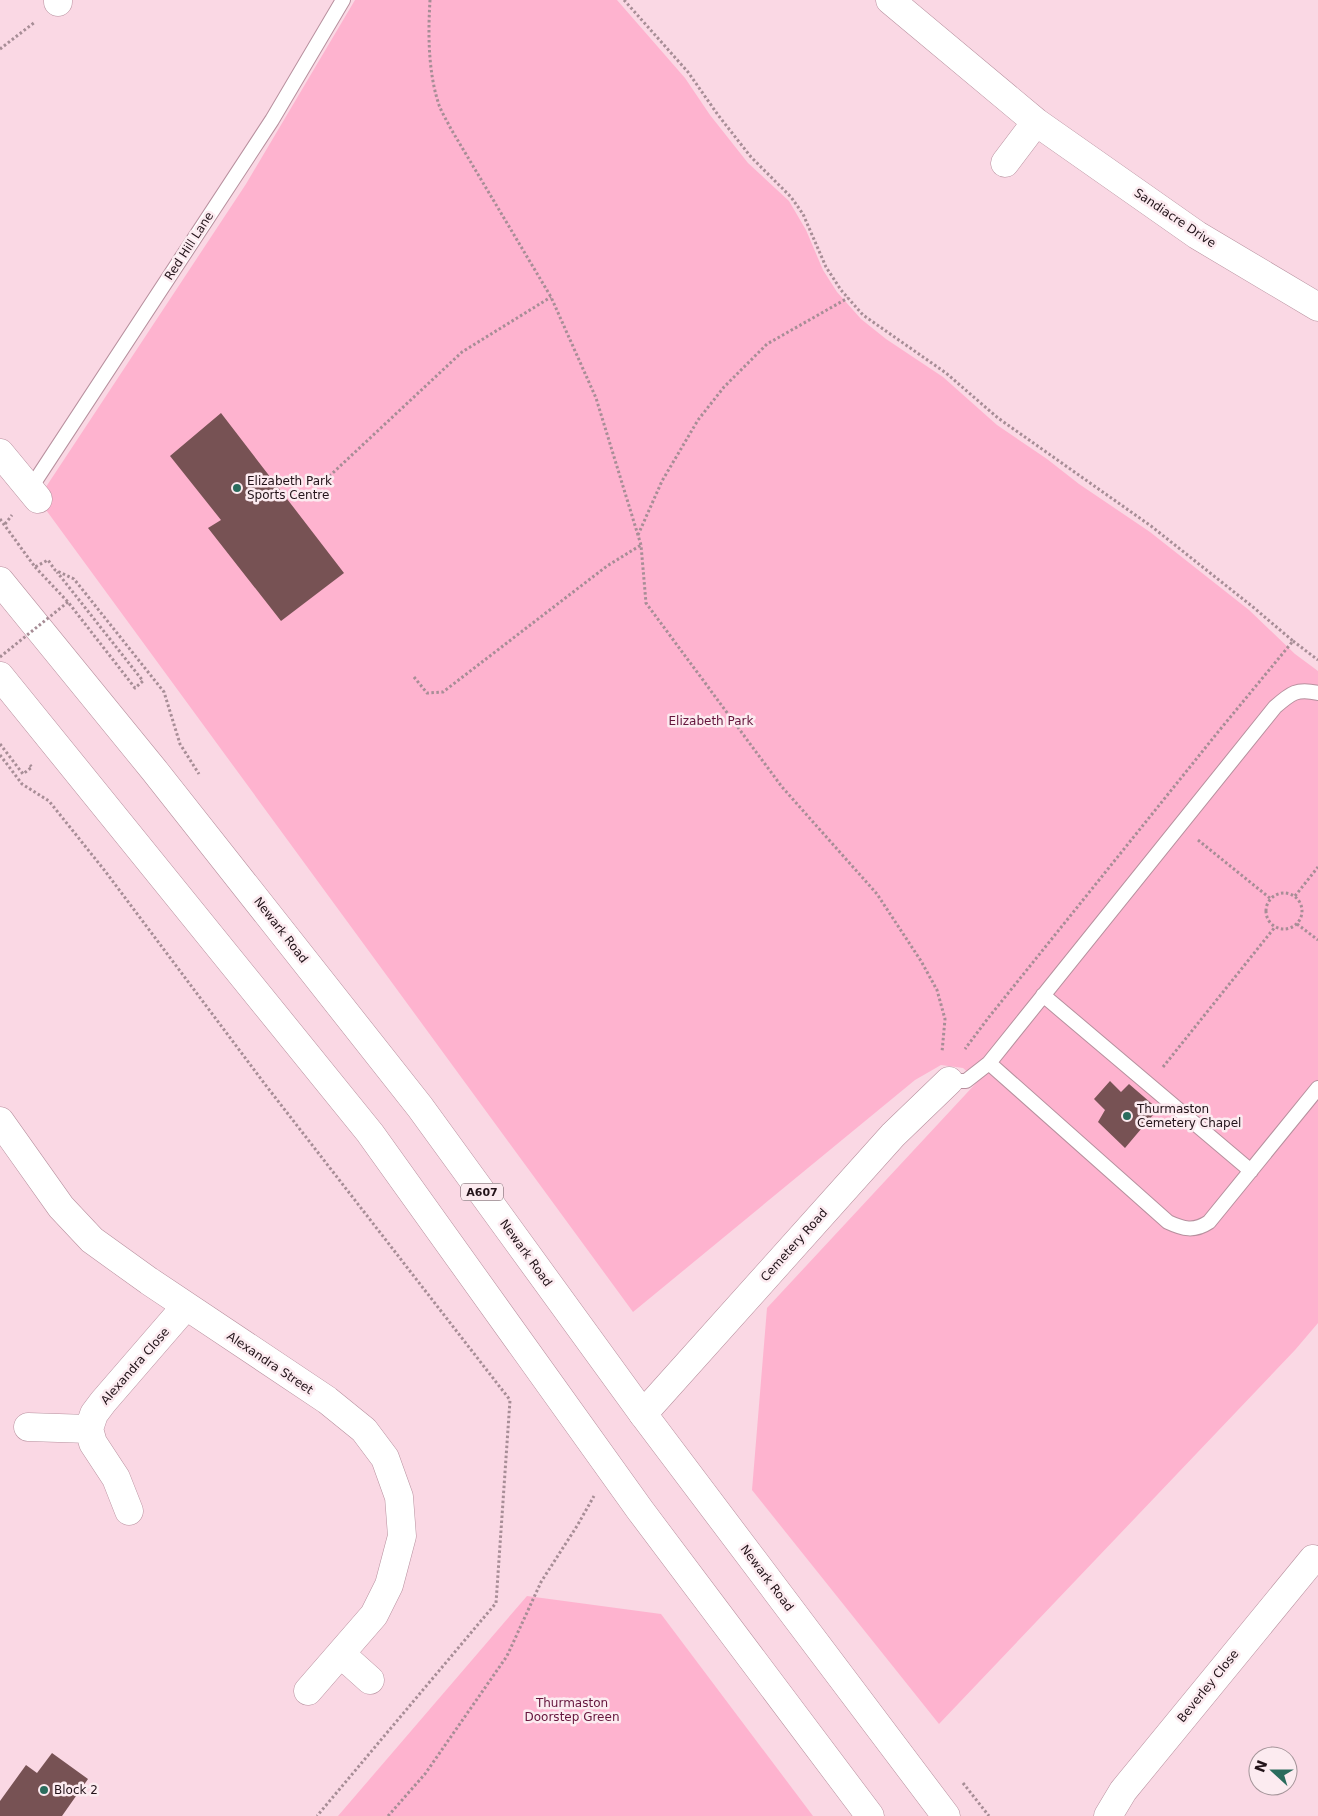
<svg xmlns="http://www.w3.org/2000/svg" width="1318" height="1816" font-family="'DejaVu Sans',sans-serif">
<rect width="100%" height="100%" fill="#fad8e4"/>
<!-- green -->
<path fill="#feb3cf" d="M355 0H617L685 78 710 115 748 163 789 201 806 230 823 270 837 292 861 319 886 339 943 377 997 425 1047 459 1079 484 1150 532 1249 610 1295 654 1318 671V1323L1295 1350 939 1724 752 1490 767 1308 978 1081 963 1068 941 1065 915 1080 633 1312 38 499 246 184Z
M527 1596 661 1614 813 1816H338Z"/>
<!-- building -->
<path fill="#775254" d="M221 413 344 573 281 621 208 528 221 520 170 456Z
M1110 1081 1121 1092 1129 1084 1158 1109 1125 1148 1098 1122 1105 1110 1094 1099Z
M52 1753 88 1779 62 1816H0V1801L26 1765 37 1773Z"/>
<g fill="none" stroke-linecap="round" stroke-linejoin="round">
<defs>
<path id="lane" d="M30 489 272 120 343 0
M1043 995 1251 1171
M989 1063 1168 1222C1183 1229 1194 1232 1209 1222L1318 1088
M949 1081H966L989 1063 1275 707C1291 693 1297 688 1318 693"/>
<path id="street" d="M58 0V2
M890 0 1036 122 1197 235 1318 307
M1005 163 1036 122
M0 453 38 499
M0 1121 61 1207 92 1240 149 1281 327 1400 364 1430 385 1458 399 1497 402 1536 389 1585 374 1615 308 1691
M643 1414 893 1135 949 1081
M28 1427 89 1429
M129 1511 116 1478 93 1443 89 1429 94 1414 103 1402 186 1306
M341 1654 370 1680
M1108 1816 1123 1791 1313 1559"/>
<path id="highway" d="M0 581 154 770 420 1107 643 1414 946 1816
M0 676 370 1133 640 1510 870 1816"/>
</defs>
<!-- lane casing -->
<use href="#lane" stroke="#b7909e" stroke-width="16"/>
<!-- street casing -->
<use href="#street" stroke="#b7909e" stroke-width="29"/>
<!-- highway casing -->
<use href="#highway" stroke="#b7909e" stroke-width="29"/>
<!-- path -->
<path stroke="#a78d96" stroke-width="3" stroke-dasharray="2.5 2.5" stroke-linecap="butt" d="M430 0C428 34 428 72 439 105 442 113 447 121 451 129L551 297 596 398 641 545 646 603 782 787 877 894 921 961 937 990 945 1019 942 1052
M624 0 688 72 718 115 751 157 791 197 803 214 826 267 841 290 863 315 946 373 998 418 1151 526 1253 607 1293 641 1218 732 989 1017 965 1049
M0 49 35 22
M322 483 462 352 551 297
M0 519 35 567 48 560 55 570 74 579 164 692 180 744 199 774
M5 524 12 515
M638 535 662 481 698 420 724 387 767 344 848 298
M35 567 68 602 135 688 143 681 57 572
M1293 641 1318 660
M414 677 427 693 443 692 607 566 641 545
M0 744 23 774 32 767 30 765
M0 755 22 784 49 801 105 871 264 1083 510 1400 496 1603 317 1816
M1198 840 1271 899
M1266 911a18 18 0 1 1 36 0a18 18 0 1 1-36 0Z
M1295 896 1318 867
M1297 924 1318 940
M1163 1067 1275 927
M963 1783 989 1816
M388 1816 425 1774 507 1656 541 1582 577 1526 594 1496"/>
<!-- lane -->
<use href="#lane" stroke="#fff" stroke-width="14"/>
<!-- street -->
<use href="#street" stroke="#fff" stroke-width="28"/>
<!-- highway -->
<use href="#highway" stroke="#fff" stroke-width="28"/>
<!-- path-bridge -->
<path stroke="#a78d96" stroke-width="3" stroke-dasharray="2.5 2.5" stroke-linecap="butt" d="M0 657 68 602"/>
</g>
<!-- markers -->
<g fill="#2a6c5d" stroke="#fcebf0" stroke-width="2">
<circle cx="237" cy="488" r="5"/>
<circle cx="1127" cy="1116" r="5"/>
<circle cx="44" cy="1790" r="5"/>
</g>
<g text-anchor="middle" dominant-baseline="central" stroke-width="5" stroke-linejoin="round" paint-order="stroke">
<!-- shield labels -->
<rect fill="#fcebf0" stroke="#63545a" stroke-width="1" x="461" y="1183.5" width="42" height="17" rx="4"/>
<g font-size="11" font-weight="bold" fill="#221319">
<text x="482" y="1192">A607</text>
</g>
<!-- street labels -->
<g font-size="12" fill="#221319" stroke="#fcebf0">
<text transform="translate(1175 218) rotate(34)">Sandiacre Drive</text>
<text transform="translate(189 246) rotate(-57)">Red Hill Lane</text>
<text transform="translate(281 930) rotate(52)">Newark Road</text>
<text transform="translate(794 1245) rotate(-48)">Cemetery Road</text>
<text transform="translate(526 1253) rotate(54)">Newark Road</text>
<text transform="translate(270 1363) rotate(34)">Alexandra Street</text>
<text transform="translate(135 1366) rotate(-49)">Alexandra Close</text>
<text transform="translate(767 1578) rotate(53)">Newark Road</text>
<text transform="translate(1208 1686) rotate(-51)">Beverley Close</text>
</g>
<!-- poi labels -->
<g font-size="12" fill="#221319" stroke="#fcebf0" text-anchor="start">
<text x="247" y="481">Elizabeth Park<tspan x="247" dy="14">Sports Centre</tspan></text>
<text x="1137" y="1109">Thurmaston<tspan x="1137" dy="14">Cemetery Chapel</tspan></text>
<text x="54" y="1790">Block 2</text>
</g>
<!-- park labels -->
<g font-size="12" fill="#64153c" stroke="#fcebf0">
<text x="711" y="721">Elizabeth Park</text>
<text x="572" y="1703">Thurmaston<tspan x="572" dy="14">Doorstep Green</tspan></text>
</g>
</g>
<!-- north arrow -->
<g transform="translate(1273 1771) rotate(291)"><circle r="24" fill="#fcebf0" stroke="#a5959a"/>
<path d="M0-4L9 19L0 12L-9 19Z" fill="#2a6c5d"/>
<text y="-8" font-size="14" font-weight="bold" text-anchor="middle" fill="#221319">N</text>
</g>
</svg>
